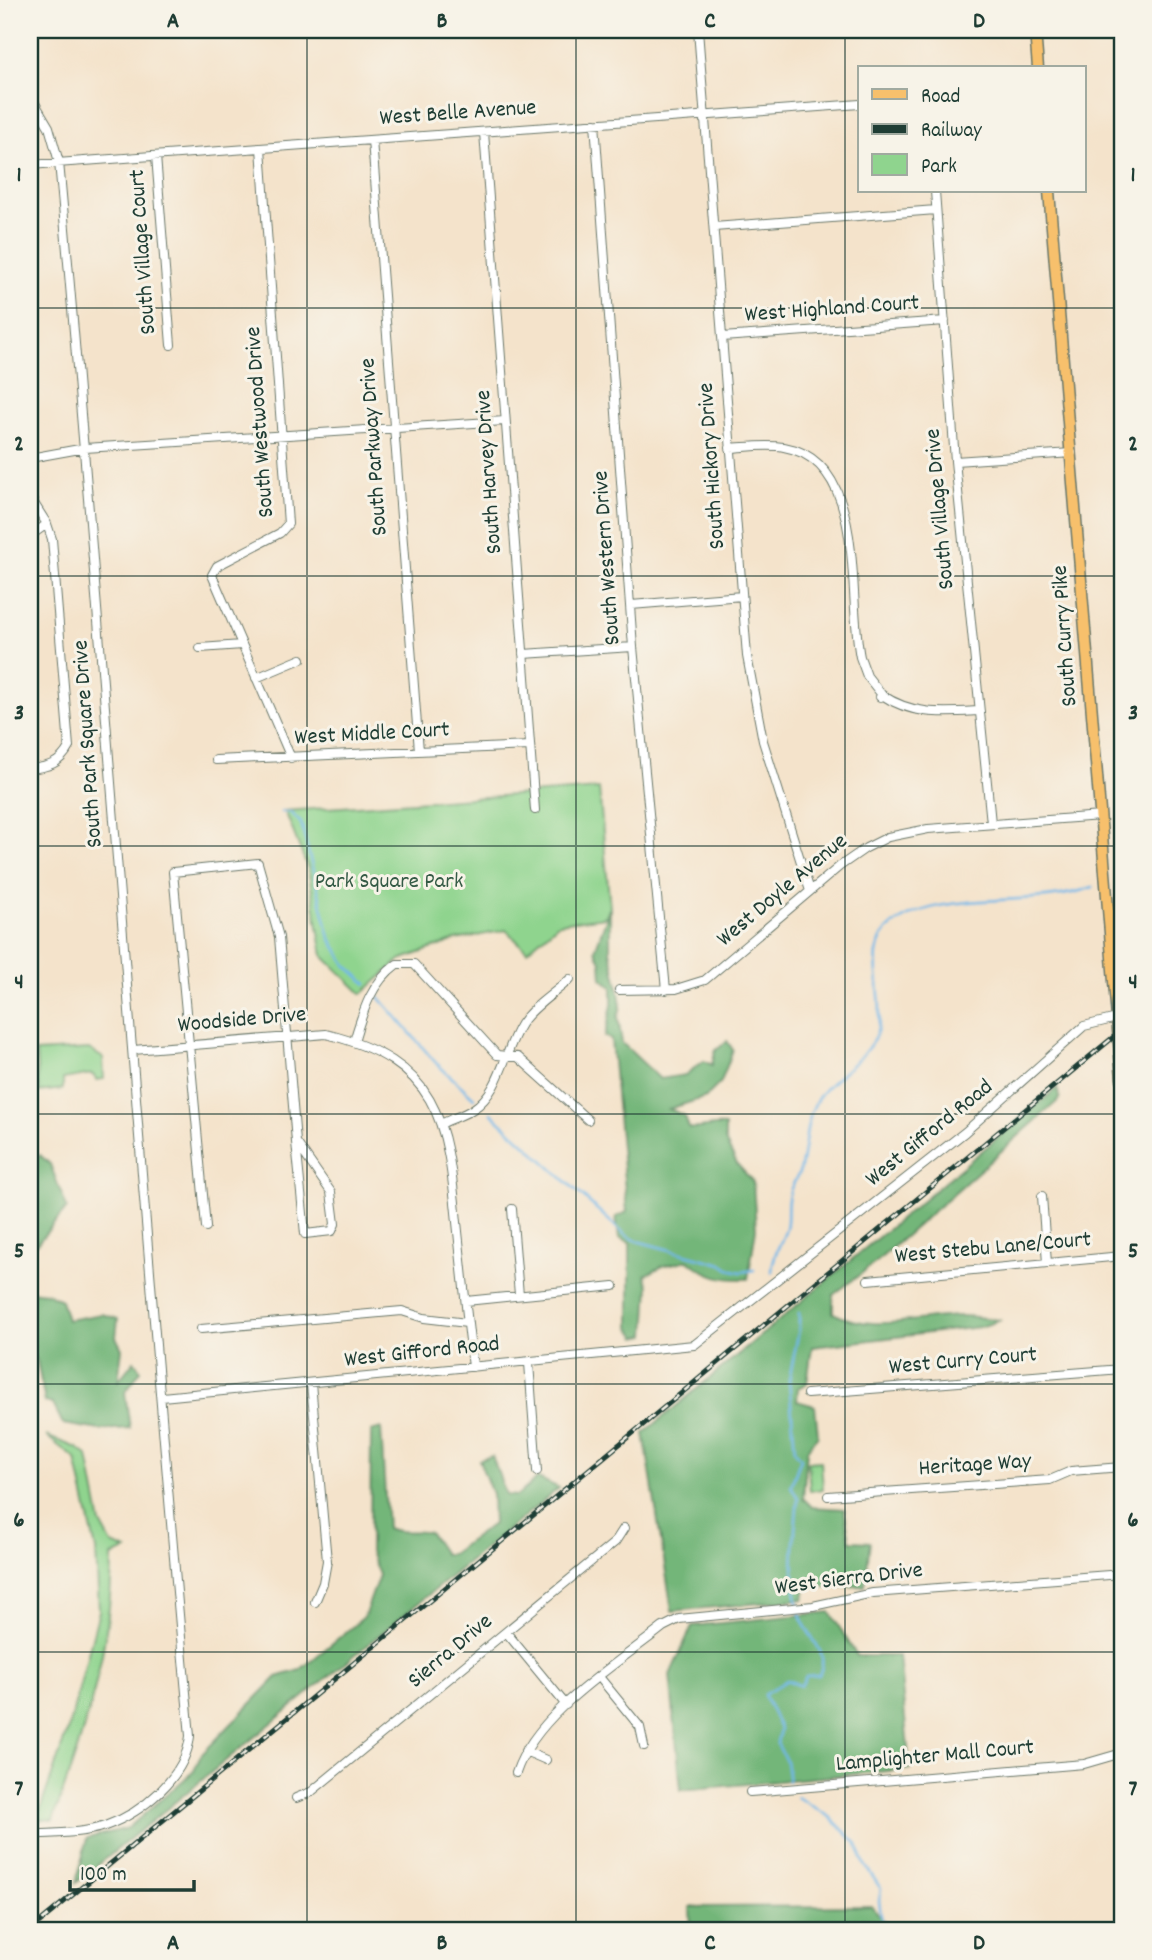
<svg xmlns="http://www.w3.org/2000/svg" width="1152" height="1960" font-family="Dekko,sans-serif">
<rect width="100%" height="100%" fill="#f7f3e8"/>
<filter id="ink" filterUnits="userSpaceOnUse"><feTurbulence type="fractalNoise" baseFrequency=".0143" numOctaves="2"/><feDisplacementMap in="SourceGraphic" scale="14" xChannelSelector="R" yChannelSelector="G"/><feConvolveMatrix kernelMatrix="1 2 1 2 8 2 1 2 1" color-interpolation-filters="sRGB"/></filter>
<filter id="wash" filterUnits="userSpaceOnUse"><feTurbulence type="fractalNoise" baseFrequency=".00686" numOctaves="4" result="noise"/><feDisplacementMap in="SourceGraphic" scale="28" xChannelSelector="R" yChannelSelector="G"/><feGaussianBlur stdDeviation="1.57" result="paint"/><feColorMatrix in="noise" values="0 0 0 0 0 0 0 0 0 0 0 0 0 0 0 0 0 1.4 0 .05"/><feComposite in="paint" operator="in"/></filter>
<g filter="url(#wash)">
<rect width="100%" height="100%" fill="#f4e3cb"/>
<!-- green -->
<path fill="#8fd48e" stroke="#578861" stroke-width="2" d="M599 789 610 908 605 917 559 923 527 951 506 930 456 940 400 960 362 994 323 956 308 869 285 811Z
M89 1049 103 1058 104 1079 97 1080 92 1074 63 1079V1089L39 1092 36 1052Z
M46 1436 77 1448 88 1456 101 1524 112 1544 127 1550 112 1556C111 1651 85 1731 53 1820L37 1819 71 1720 99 1611 96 1550 76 1459Z
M821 1461 823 1489 810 1491 808 1462Z"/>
<!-- forest -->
<path fill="#73b679" stroke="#497a56" stroke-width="2" d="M610 908V951L618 985 621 1006 618 1017 622 1043 660 1079 685 1075 704 1061 712 1065 715 1051 727 1041 733 1050 721 1082 706 1097 669 1109 685 1116 689 1128C702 1130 712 1124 725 1126V1141L737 1164 753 1182 756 1229 748 1279C722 1280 708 1276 688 1260L663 1266 645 1275 649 1286 646 1335 637 1337 630 1327V1243L619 1238 616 1217 627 1212 611 1040 605 1036 612 1005V987L602 978 601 962 595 950Z
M1057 1088 1060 1099 875 1263 833 1295V1313C874 1334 918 1316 962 1316 975 1316 988 1319 1001 1320L980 1327 812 1347 807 1383 798 1388 797 1401 815 1406 818 1435 807 1450 803 1498 812 1507 844 1509 850 1541 870 1542 865 1586 806 1587 804 1599 672 1611 644 1433Z
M40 1155 50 1164 67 1208 30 1252V1163Z
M30 1291 47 1293 61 1300 67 1320 102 1314 118 1319 116 1337 122 1349 118 1381 134 1361 141 1370 125 1393 130 1428 100 1430 63 1424 53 1404 45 1402 37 1361 30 1351Z
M381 1428 387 1528C401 1535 415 1529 430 1533L444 1554H451L493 1524 492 1494 479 1460 492 1456 506 1495 517 1496 538 1478 559 1488 76 1883 87 1838 128 1828 194 1771 201 1755 277 1677 300 1670 364 1617 379 1575 370 1552 371 1431Z
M830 1612 857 1656H899L910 1769 681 1790 670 1675 692 1626Z
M872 1906 891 1930H691L690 1907Z"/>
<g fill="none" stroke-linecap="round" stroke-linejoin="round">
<!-- stream -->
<path stroke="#72b8e9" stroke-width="2.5" d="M282 812H290L301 823 330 938 347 966 367 984
M379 997 436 1063 474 1098
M491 1113 624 1234 637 1241 722 1264 729 1269 741 1272 754 1270
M772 1272C772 1252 787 1236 787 1222 788 1211 786 1202 790 1191 793 1182 799 1176 801 1167 806 1145 805 1121 817 1100 830 1077 866 1061 876 1034 890 998 859 949 893 925 946 887 1031 910 1093 887
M789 1782 786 1761 777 1743 780 1729 764 1695 787 1680 801 1686 806 1676 819 1675C831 1652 808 1638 801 1617 789 1580 794 1537 798 1498L791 1486 801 1458 795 1451 789 1380 799 1330V1313
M797 1797 830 1817 856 1843 865 1865 881 1889 879 1901 883 1930"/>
</g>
</g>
<g filter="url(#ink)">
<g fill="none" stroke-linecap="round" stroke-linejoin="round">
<defs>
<path id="minor" d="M698 30 747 656 763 741 810 891
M30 95 49 127 59 162C107 686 141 1212 190 1736 186 1777 142 1813 105 1826 82 1834 54 1833 30 1835
M595 123 633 647 666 990
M484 132 535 810
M372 140 419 751
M261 148 288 524 280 533 217 566 212 575 291 758
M156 156 171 345
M30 165 860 104
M935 191 955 461 991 823
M714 227 936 210
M722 337 945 321
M730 448C748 447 766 444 784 447 868 462 847 594 860 657L867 676 882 695
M30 458 85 448 505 421
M955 461 1072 453
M30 497 47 524 52 539 69 747C60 764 48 767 30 769
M30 536 47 524
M631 605 742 596
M200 648 242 645
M523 654 633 647
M256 678 301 659
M880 697 882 695C913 716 943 713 980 711
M216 760 530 746
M619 990 676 989 705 980 840 866 866 848 888 837 928 829 1101 816
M354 1041C363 1011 371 983 397 964H414L497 1055 518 1057 588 1120
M133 1050 326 1034C438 1062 447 1119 457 1222 462 1270 467 1318 473 1367
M443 1123C453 1118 464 1115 473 1109 501 1091 504 1051 521 1024 532 1007 555 993 570 979
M1042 1196 1047 1263
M512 1209 519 1295
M206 1227 173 872 258 863 279 937 296 1142 331 1192 335 1224 332 1231 305 1234 296 1142
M868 1280 1122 1256
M466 1301 614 1286
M201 1329 402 1311 424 1318 467 1323
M529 1363 537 1471
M311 1383 327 1561 323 1583 315 1602
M807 1394 1122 1369
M162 1397 694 1345 965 1132 1084 1026 1117 1018
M828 1496 1050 1480 1071 1471 1122 1467
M506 1632 566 1705
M600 1678 640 1727 644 1746
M525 1751 546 1760
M516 1773C536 1713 614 1666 663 1627L679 1619 813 1606 873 1593 1122 1574
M750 1792 1084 1764 1122 1753
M296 1798 311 1792 615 1542 624 1528"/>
<path id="major" d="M1035 30 1038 68
M1049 191 1122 1079"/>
</defs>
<!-- minor casing -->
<use href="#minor" stroke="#6a7769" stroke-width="10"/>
<!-- major casing -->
<use href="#major" stroke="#6a7769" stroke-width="13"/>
<!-- minor -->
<use href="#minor" stroke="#fff" stroke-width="8"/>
<!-- major -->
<use href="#major" stroke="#f7c06c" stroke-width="10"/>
<defs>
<path id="rail" d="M30 1930 1122 1030"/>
</defs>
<!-- rail casing -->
<use href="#rail" stroke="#1f3d34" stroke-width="5"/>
<!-- rail -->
<use href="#rail" stroke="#f7f3e8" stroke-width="2.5" stroke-dasharray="8" stroke-linecap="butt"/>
</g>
</g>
<!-- grid -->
<path fill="none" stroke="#1f3d34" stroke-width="2" stroke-opacity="0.55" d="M307 30V1930M576 30V1930M845 30V1930M30 308H1122M30 576H1122M30 846H1122M30 1114H1122M30 1384H1122M30 1652H1122"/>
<g text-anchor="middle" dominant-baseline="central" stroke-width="6" stroke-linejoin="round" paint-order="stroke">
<!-- street labels -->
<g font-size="23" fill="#1f3d34" stroke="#f7f3e8">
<text transform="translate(458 114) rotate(-4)">West Belle Avenue</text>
<text transform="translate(144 252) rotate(-94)">South Village Court</text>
<text transform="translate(832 310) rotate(-4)">West Highland Court</text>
<text transform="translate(261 422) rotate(-94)">South Westwood Drive</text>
<text transform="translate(375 447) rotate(-94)">South Parkway Drive</text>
<text transform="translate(713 466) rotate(-94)">South Hickory Drive</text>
<text transform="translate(490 472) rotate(-94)">South Harvey Drive</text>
<text transform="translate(941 509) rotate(-95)">South Village Drive</text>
<text transform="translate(608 558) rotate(-94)">South Western Drive</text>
<text transform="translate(1066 636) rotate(-94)">South Curry Pike</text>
<text transform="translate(372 735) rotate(-3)">West Middle Court</text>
<text transform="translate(89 744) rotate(-94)">South Park Square Drive</text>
<text transform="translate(783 891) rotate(-40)">West Doyle Avenue</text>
<text transform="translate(242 1021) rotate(-5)">Woodside Drive</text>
<text transform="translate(930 1134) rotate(-39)">West Gifford Road</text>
<text transform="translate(993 1249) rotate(-5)">West Stebu Lane/Court</text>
<text transform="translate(422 1353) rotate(-6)">West Gifford Road</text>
<text transform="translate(963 1362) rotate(-5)">West Curry Court</text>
<text transform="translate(975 1466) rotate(-4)">Heritage Way</text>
<text transform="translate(849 1580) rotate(-7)">West Sierra Drive</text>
<text transform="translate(451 1652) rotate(-40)">Sierra Drive</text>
<text transform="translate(935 1757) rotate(-5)">Lamplighter Mall Court</text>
</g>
<!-- park labels -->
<g font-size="23" fill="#355b46" stroke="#f7f3e8">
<text x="389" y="882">Park Square Park</text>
</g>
</g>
<!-- margin -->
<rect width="1152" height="1960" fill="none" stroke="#f7f3e8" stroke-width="77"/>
<!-- legend -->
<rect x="858" y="66" width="228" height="126" fill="#f7f3e8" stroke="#a1aaa0" stroke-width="2"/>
<rect x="872" y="89" width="35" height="10" fill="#f7c06c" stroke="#a1aaa0" stroke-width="2"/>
<text x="921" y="102" font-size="21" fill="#1f3d34">Road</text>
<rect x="872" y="124" width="35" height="10" fill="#1f3d34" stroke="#a1aaa0" stroke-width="2"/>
<text x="921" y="136" font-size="21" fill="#1f3d34">Railway</text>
<rect x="872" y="154" width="35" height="21" fill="#8fd48e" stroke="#a1aaa0" stroke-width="2"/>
<text x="921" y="172" font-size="21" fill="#1f3d34">Park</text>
<!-- scale -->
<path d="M70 1880v10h124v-10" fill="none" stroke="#1f3d34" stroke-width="3.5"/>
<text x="80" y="1880" font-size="21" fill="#1f3d34" stroke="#f7f3e8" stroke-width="5" paint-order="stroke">100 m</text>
<rect x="38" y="38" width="1076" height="1884" fill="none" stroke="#1f3d34" stroke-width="2.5"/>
<g font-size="23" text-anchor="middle" font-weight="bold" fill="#1f3d34">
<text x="173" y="27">A</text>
<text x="442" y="27">B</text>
<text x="710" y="27">C</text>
<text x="979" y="27">D</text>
<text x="19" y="181">1</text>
<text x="1133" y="181">1</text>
<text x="19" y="450">2</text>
<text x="1133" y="450">2</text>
<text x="19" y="719">3</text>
<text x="1133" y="719">3</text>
<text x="19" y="988">4</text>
<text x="1133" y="988">4</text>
<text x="19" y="1257">5</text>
<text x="1133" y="1257">5</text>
<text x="19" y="1526">6</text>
<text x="1133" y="1526">6</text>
<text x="19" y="1795">7</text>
<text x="1133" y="1795">7</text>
<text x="173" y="1949">A</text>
<text x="442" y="1949">B</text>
<text x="710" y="1949">C</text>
<text x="979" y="1949">D</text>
</g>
</svg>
